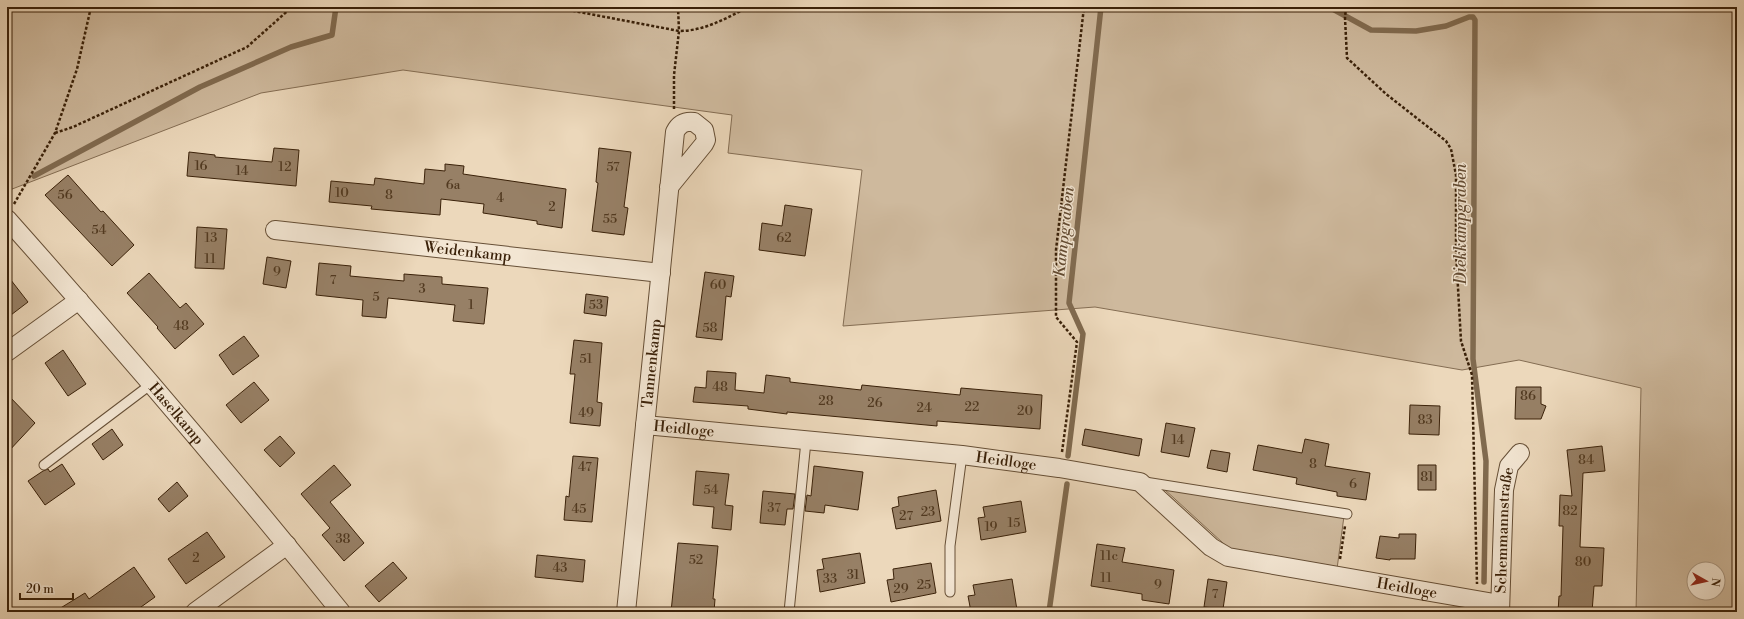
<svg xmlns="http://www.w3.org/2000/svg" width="1744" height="619" font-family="'Libre Bodoni',serif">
<rect width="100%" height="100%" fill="#ecd8bb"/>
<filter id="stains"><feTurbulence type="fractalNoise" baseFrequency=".005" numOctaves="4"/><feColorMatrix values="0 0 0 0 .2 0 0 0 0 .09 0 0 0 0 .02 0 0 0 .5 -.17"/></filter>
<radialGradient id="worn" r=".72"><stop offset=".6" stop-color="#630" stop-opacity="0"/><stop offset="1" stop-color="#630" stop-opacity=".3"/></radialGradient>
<!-- green -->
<path fill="#ceb99d" stroke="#846d53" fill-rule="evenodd" d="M7 7H1737V612H1636L1641 388 1519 360 1462 370 1095 307 843 326 862 170 728 153 732 115 403 70 261 93 7 191ZM1694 569H1718V593H1694Z
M1164 489 1344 516 1337 569 1235 554Z"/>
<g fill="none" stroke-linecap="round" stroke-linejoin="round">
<!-- stream -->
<path stroke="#806a4f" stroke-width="5.5" d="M1329 7 1371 30 1416 31 1446 26 1469 17H1473L1475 20 1473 359 1486 461 1484 582
M34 176 200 87 291 47 332 35 336 7
M1068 456 1083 334 1069 303 1101 7
M1049 612 1067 484"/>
</g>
<!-- building -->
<path fill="#978066" stroke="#3a2109" d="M274 148 299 150 296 186 187 176 189 152 215 155V157L272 162Z
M599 148 631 152 624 207 628 208 624 235 592 231 598 183 596 182Z
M445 164 464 166 463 174 566 189 562 228 537 224V221L483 213 484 204 441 199 440 215 371 209 372 206 329 202 331 181 374 185 375 178 424 184 425 169 445 171Z
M68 175 101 212 103 211 134 245 112 266 45 195Z
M785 205 812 209 805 256 759 250 762 223 782 226Z
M197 227 227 229 224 269 195 268Z
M267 257 291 261 286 288 263 284Z
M319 263 351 266 350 276 404 281V274L442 277V284L488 288 484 324 453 321 455 305 388 298 386 318 362 316 363 300 316 295Z
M705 272 734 276 731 297 726 296 722 340 696 337Z
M149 273 180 308 186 303 204 324 175 349 157 328 158 327 127 293Z
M7 275 28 302 7 318Z
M586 294 608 297 606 316 584 313Z
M244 336 259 356 233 375 219 355Z
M574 340 602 343 597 402 602 403 600 426 570 423 575 374H570Z
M63 350 86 384 68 396 45 363Z
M707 371 736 373 735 390 764 393 766 375 790 378V382L861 390 862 385 960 395 961 388 1042 395 1040 429 937 421V426L787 412V414L748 409V406L693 402 695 387 706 388Z
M254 382 269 400 241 423 226 405Z
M1516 387H1541V404L1546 406 1541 419H1515Z
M7 394 35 423 7 453Z
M1410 405 1440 406 1439 435 1409 434Z
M1166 423 1195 428 1189 457 1161 452Z
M112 429 123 445 103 460 92 444Z
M1085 429 1142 439 1139 456 1082 445Z
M280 436 295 453 280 467 264 450Z
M1305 439 1329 444 1325 466 1370 473 1366 500 1337 496V492L1296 484 1297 478 1253 470 1258 445 1302 453Z
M1602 446 1605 471 1583 473 1580 547 1604 548 1602 586H1594L1592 612H1558L1559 596H1561L1563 526H1559L1560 495 1572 496 1567 450Z
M1211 450 1230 453 1227 472 1207 468Z
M573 456 598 458 592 522 564 520 566 496 569 497Z
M62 464 75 484 45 505 28 481 43 471 48 469 50 472Z
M334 465 351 485 330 502 364 543 344 561 322 535 330 528 301 494Z
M1418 465H1436V490H1418Z
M814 466 863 472 858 510 825 505 824 513 805 511 807 495 811 496Z
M696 471 729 474 725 505 733 506 731 530 712 528 714 507 693 505Z
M177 482 188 496 169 512 158 499Z
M936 490 941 521 896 529 892 508 899 506 898 497Z
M763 491 795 494 793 509H787L785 525 760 523Z
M1021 501 1026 532 981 540 978 518 985 517 983 507Z
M207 532 225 557 186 584 168 559Z
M1399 534H1416L1415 559H1390V560L1376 558 1380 536 1399 538Z
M678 543 718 546 713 599H715L714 612H671Z
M1097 544 1125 548 1122 562 1174 570 1169 604 1142 600V594L1091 586Z
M860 553 865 583 820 592 817 570 824 569 822 559Z
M537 555 585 560 583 582 535 577Z
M393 562 407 578 379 602 365 586Z
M931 563 936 593 891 602 887 580 894 579 893 569Z
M134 567 155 597 134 612H54L85 593 89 599Z
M1012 579 1017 610 1005 612H971L968 596 975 595 973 585Z
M1208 579 1227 582 1223 609 1204 607Z"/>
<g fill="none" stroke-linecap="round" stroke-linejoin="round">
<defs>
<path id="lane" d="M44 465 150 385
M1145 482 1347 514
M950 592V546L962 455
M789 612 806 441"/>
<g id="street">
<path id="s1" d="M7 219C121 347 233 478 341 612"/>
<path id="s2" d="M275 230 661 273"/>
<path d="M7 352 79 300"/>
<path id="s3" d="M645 425 962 455 1059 468 1140 482 1211 547 1228 557 1500 604"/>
<path d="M195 612 287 545"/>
<path id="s4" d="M626 612C642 452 659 292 675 132 679 124 685 121 694 122L704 130 706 140 704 144 669 187"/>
<path id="s5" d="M1500 612 1504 490 1509 466 1520 453"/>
</g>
</defs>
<!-- lane casing -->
<use href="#lane" stroke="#664f36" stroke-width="11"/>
<!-- street casing -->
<use href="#street" stroke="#664f36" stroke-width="20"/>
<!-- path -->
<path stroke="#3a2109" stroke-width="2.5" stroke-dasharray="3 2" stroke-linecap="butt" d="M553 7 679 31C705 31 726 18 749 7
M1346 7 1345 18 1347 58 1386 94 1446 141 1451 149 1456 175V252L1461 341 1472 375 1477 584
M674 109V75L679 31 678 7
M55 133 73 127 247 47 292 7
M14 204 55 133 77 69 91 7
M1062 452 1077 342 1056 317V250L1084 7
M1340 559 1345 526"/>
<!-- lane -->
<use href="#lane" stroke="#f3e6d3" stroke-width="9"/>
<!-- street -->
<use href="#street" stroke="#f3e6d3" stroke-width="18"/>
</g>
<g text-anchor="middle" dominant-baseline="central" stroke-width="3" stroke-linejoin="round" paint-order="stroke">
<!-- number labels -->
<g font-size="13" fill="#513920">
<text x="201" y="166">16</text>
<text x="285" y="167">12</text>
<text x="613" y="167">57</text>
<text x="242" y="171">14</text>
<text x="453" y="185">6a</text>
<text x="342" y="193">10</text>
<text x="65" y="195">56</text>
<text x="389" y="195">8</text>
<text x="500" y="198">4</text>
<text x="552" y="207">2</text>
<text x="610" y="219">55</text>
<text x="99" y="230">54</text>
<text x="211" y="238">13</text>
<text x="784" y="238">62</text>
<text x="210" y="259">11</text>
<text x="277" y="272">9</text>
<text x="333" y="280">7</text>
<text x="718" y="285">60</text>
<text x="422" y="289">3</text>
<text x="376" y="297">5</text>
<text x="471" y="305">1</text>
<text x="596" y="305">53</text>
<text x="181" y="326">48</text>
<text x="710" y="328">58</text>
<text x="586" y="359">51</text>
<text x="720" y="387">48</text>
<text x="1528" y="396">86</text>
<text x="826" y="401">28</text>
<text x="875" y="403">26</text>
<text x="972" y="407">22</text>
<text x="924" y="408">24</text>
<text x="1025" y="411">20</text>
<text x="586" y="413">49</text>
<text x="1425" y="420">83</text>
<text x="1178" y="440">14</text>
<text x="1586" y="460">84</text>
<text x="1313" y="464">8</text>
<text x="585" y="467">47</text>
<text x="1427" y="477">81</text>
<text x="1353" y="484">6</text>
<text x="711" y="490">54</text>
<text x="774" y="508">37</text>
<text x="579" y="509">45</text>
<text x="1570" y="511">82</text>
<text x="928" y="512">23</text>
<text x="906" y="516">27</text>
<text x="1014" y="523">15</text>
<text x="991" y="527">19</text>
<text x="343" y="539">38</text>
<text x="1109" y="556">11c</text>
<text x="196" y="558">2</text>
<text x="696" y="560">52</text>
<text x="1583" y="562">80</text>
<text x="560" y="568">43</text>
<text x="853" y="575">31</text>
<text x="1106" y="578">11</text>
<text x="830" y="579">33</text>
<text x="924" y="585">25</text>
<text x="1158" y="585">9</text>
<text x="901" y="589">29</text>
<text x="1215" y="594">7</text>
</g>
<!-- street labels -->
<g font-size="15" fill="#3a2109" stroke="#f3e6d3">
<text stroke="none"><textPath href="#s2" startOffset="194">Weidenkamp</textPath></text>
<text stroke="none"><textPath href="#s4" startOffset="250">Tannenkamp</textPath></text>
<text stroke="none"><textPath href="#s1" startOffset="258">Haselkamp</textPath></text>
<text stroke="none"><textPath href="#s3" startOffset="39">Heidloge</textPath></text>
<text stroke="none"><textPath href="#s3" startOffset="363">Heidloge</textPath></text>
<text stroke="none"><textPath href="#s5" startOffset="82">Schemmannstraße</textPath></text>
<text stroke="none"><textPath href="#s3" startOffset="796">Heidloge</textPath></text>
</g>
<!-- water labels -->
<g font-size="16" font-style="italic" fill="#634b32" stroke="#f3e6d3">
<text transform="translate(1461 224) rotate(-90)">Diekkampgraben</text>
<text transform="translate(1064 232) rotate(-84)">Kampgraben</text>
</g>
</g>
<!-- margin -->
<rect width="1744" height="619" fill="none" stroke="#ecd8bb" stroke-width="24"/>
<rect x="8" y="8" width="1728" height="603" fill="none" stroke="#3a2109" stroke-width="2"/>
<rect x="12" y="12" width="1720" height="595" fill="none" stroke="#3a2109"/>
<!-- north arrow -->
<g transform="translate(1706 581) rotate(98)"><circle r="19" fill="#f3e6d3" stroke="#a99782"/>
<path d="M0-3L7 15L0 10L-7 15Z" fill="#8f2418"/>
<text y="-6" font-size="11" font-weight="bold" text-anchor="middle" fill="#3a2109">N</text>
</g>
<!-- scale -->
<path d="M20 593v6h53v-6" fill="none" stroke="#3a2109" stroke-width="2"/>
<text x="26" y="593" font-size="12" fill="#3a2109" stroke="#f3e6d3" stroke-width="3" paint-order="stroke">20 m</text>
<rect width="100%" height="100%" filter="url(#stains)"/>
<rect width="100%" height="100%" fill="url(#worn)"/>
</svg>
